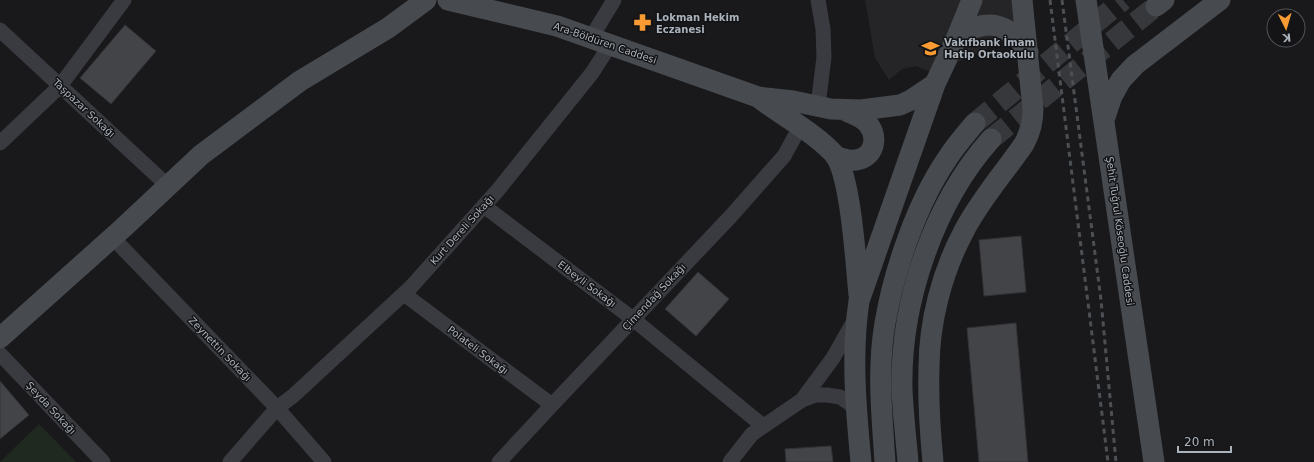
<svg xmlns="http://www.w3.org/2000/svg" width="1314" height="462" font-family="'DejaVu Sans',sans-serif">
<rect width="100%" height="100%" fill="#19191b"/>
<!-- built -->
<path fill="#252528" d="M865 0H1016L1019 13 1010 38 933 73 916 66 902 69 889 80 875 58Z"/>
<!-- green -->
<path fill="#202920" d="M39 424 76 462H0Z"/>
<!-- building -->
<path fill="#434448" stroke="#333337" d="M125 25 156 51 111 104 80 78Z
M1021 236 1026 292 984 296 979 240Z
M698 272 729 299 696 336 665 309Z
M1016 323 1028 462H979L967 328Z
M0 381 29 415 0 439Z
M831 446 833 462H786L785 449Z"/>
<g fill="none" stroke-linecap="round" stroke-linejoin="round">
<!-- secondary-tunnel -->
<path stroke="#36383b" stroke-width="21" stroke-dasharray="21 10" stroke-linecap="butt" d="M975 123 1123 0
M991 139 1156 6"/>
<!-- street -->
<path stroke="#393b40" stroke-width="15" d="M0 30 168 186
M591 38 614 0
M818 106 824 57 823 29 818 0
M0 143 60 86 124 0
M484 206 633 319 763 426
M113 238 277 408 324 462
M404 294 552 405
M0 354 103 462
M802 400 833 358 854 321
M230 462 277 408 293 396 411 287 498 190 592 73 610 45
M499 462 552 405 731 216 784 156 800 127
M730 462 752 434 802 400 816 395H827L840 397 849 403 856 410"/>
<!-- secondary -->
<path stroke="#474b50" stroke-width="21" d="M448 0 557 26 758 97 793 101 831 109 861 110 900 105 911 100 935 84
M1086 0 1154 462
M1156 6 1164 0
M957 37C986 17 1009 22 1028 52
M758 97C782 116 814 132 834 154 851 174 856 266 859 295
M1105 117 1112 96 1121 80 1135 65 1220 0
M835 156C842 159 849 161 856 160 874 158 879 137 868 124 863 117 853 114 844 110
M0 338 123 228 201 155 300 81 388 28 426 0
M861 462C856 410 851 354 859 301L935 84 957 37 972 0
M885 462C882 416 877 369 885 323 894 270 917 203 947 159 955 146 965 135 975 123
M908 462C906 438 903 414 902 389 900 304 933 204 991 139
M933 462C930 431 928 399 929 368 929 322 942 272 964 231 980 200 1004 173 1024 144 1030 133 1033 122 1033 109L1022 0"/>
<!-- rail -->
<path stroke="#4c5055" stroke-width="3" stroke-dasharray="5 4" stroke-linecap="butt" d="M1050 0 1108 462
M1062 0 1101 300 1116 462"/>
</g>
<!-- icons -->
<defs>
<symbol id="pharmacy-bare" viewBox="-9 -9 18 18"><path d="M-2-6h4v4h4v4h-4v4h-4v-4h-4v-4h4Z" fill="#fa9a32" stroke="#141416" stroke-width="2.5" paint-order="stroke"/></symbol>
<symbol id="school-bare" viewBox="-9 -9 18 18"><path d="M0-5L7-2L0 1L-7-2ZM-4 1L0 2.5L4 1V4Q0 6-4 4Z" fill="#fa9a32" stroke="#141416" stroke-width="2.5" paint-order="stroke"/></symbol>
</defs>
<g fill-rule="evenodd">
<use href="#pharmacy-bare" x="630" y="10" width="25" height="25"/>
<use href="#school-bare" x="918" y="36" width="25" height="25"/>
</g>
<g text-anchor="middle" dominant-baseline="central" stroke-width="3" stroke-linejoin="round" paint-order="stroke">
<!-- poi labels -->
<g font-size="10" font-weight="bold" fill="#aab2bb" stroke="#141416" text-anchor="start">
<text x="656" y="17">Lokman Hekim<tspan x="656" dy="12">Eczanesi</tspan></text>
<text x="944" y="42">Vakıfbank İmam<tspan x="944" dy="12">Hatip Ortaokulu</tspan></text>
</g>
<!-- street labels -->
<g font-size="10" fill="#aab2bb" stroke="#141416">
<text transform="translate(605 43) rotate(19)">Ara-Böldüren Caddesi</text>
<text transform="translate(84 108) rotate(43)">Taşpazar Sokağı</text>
<text transform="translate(462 230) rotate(-48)">Kurt Dereli Sokağı</text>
<text transform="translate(1120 231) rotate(82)">Şehit Tuğrul Köseoğlu Caddesi</text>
<text transform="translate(587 284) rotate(37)">Elbeyli Sokağı</text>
<text transform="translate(654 297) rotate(-47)">Çimendağ Sokağı</text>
<text transform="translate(220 349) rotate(46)">Zeynettin Sokağı</text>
<text transform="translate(478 350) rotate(37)">Polateli Sokağı</text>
<text transform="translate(51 408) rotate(47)">Şeyda Sokağı</text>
</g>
</g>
<!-- north arrow -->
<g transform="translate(1286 28) rotate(175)"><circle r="19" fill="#141416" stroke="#505358"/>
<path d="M0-3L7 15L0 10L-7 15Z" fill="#fa9a32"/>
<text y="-6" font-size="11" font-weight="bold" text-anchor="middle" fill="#aab2bb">K</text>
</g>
<!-- scale -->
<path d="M1178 446v6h53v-6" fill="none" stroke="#aab2bb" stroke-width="2"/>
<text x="1184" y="446" font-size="12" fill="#aab2bb" stroke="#141416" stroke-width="3" paint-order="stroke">20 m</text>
</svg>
